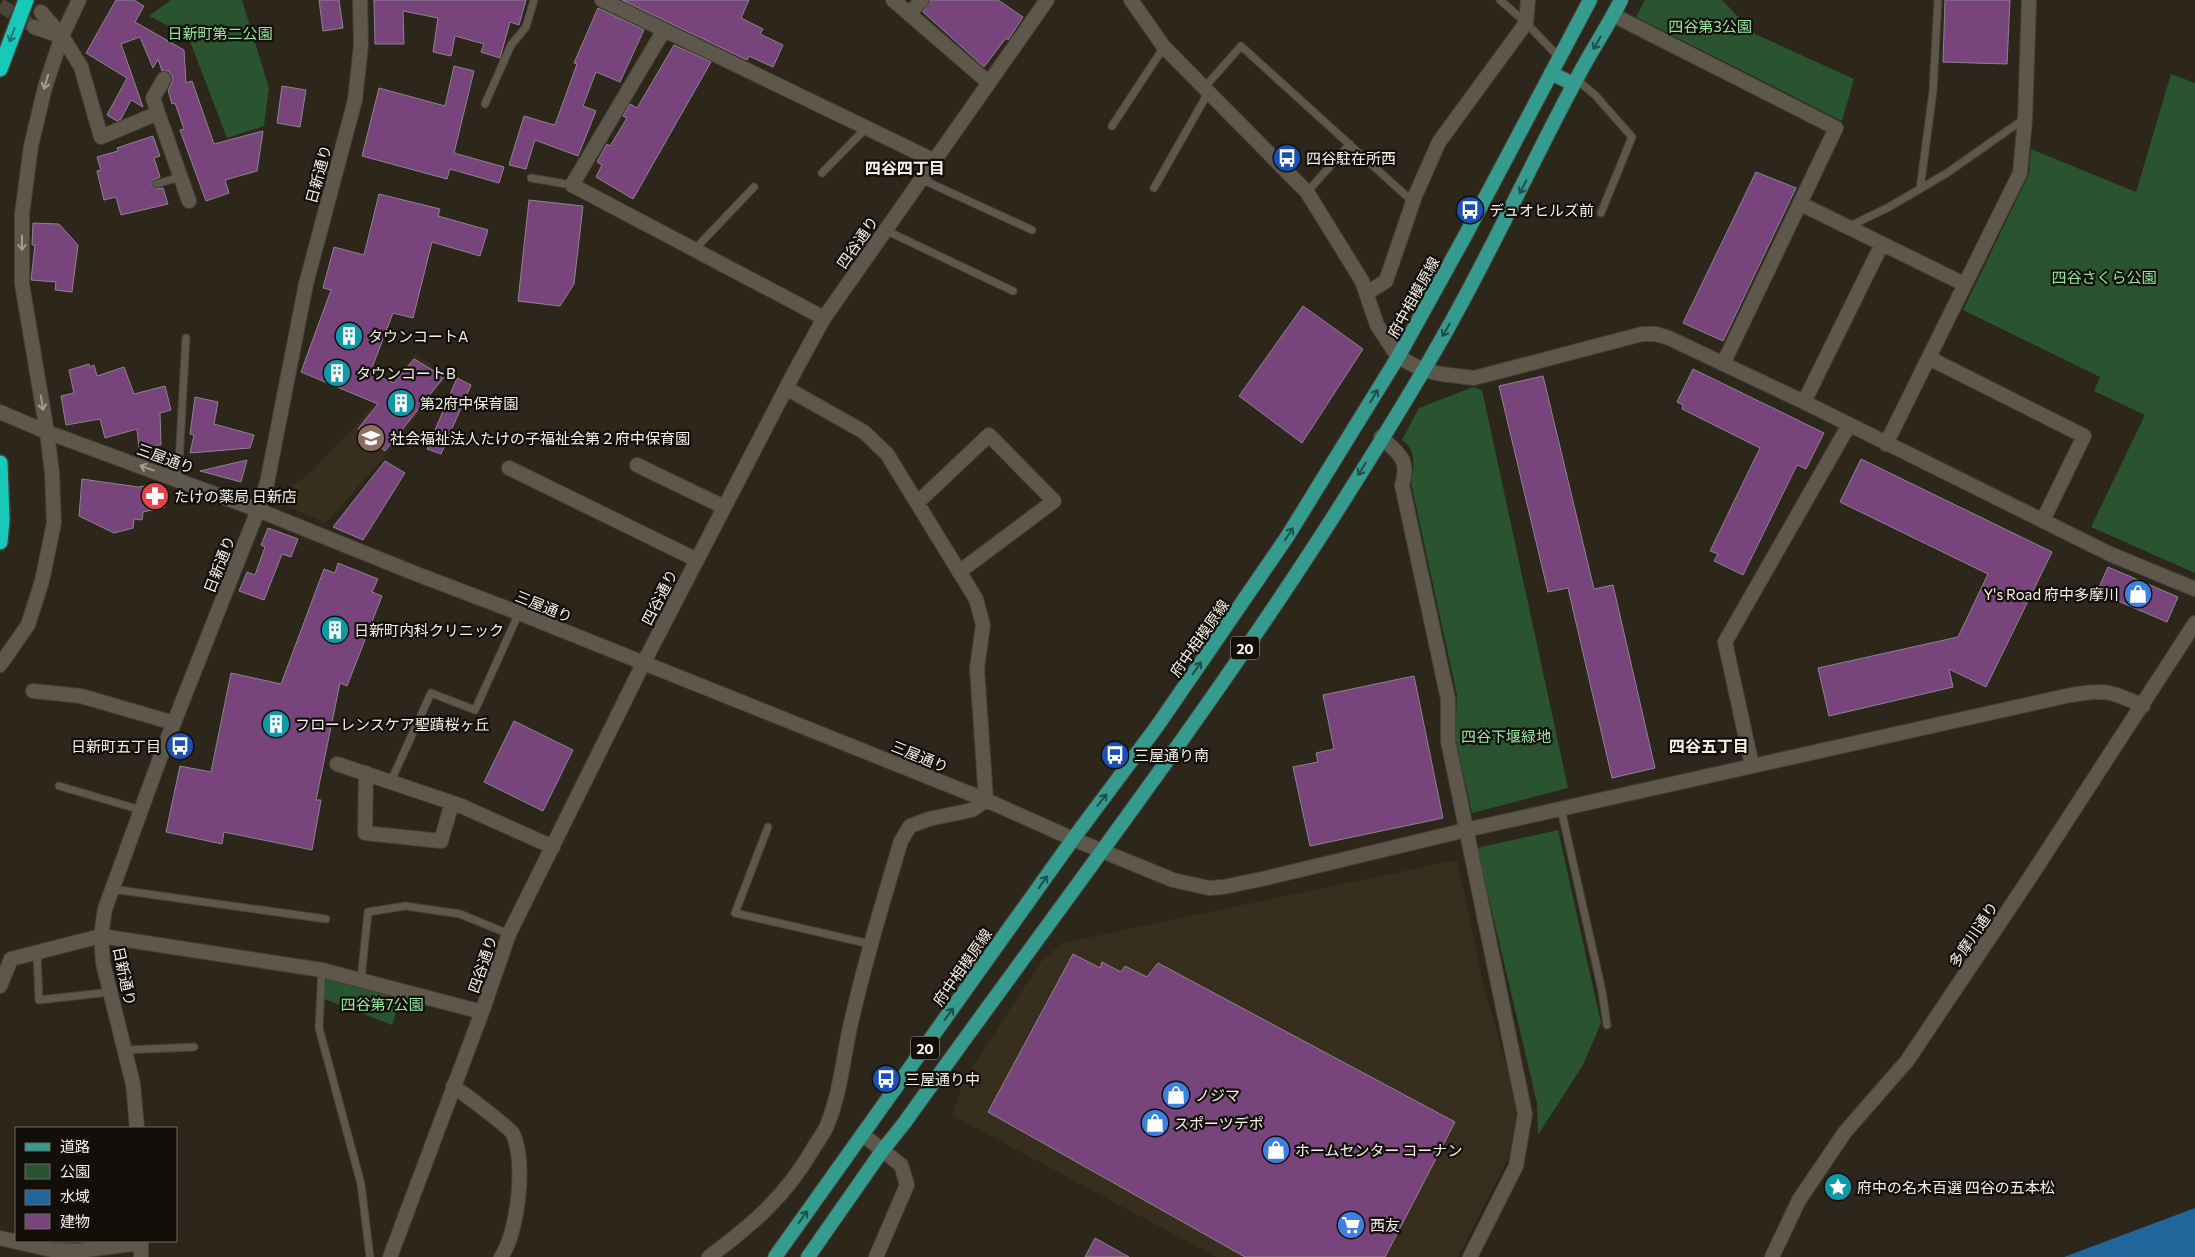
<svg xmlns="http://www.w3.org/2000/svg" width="2195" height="1257" font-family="Commissioner,'Noto Sans JP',sans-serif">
<rect width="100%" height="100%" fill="#2c261b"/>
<!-- built -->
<path fill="#372e1e" d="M415 354 448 374 386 455 326 523 281 504 276 496 309 474 360 421Z
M1457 860 1484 987 1518 1106 1510 1155 1458 1257H1216L952 1115 966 1076 1041 962 1062 943Z"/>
<!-- green -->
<path fill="#29542f" d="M171 0H242L269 88 264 126 227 138 188 36 149 16Z
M1645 0H1722L1755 34 1854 79 1842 121 1636 17Z
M2171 74 2195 83V573L2091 527 2145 415 2094 391 2100 377 1963 310 2029 174 2031 149 2136 192Z
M1473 387 1482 390 1568 788 1472 813 1455 737 1457 695 1411 483C1414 467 1417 450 1402 440L1419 408Z
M1558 830 1601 1023 1583 1065 1538 1135 1537 1103 1477 848Z
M325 972 403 993 392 1025 322 998Z"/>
<!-- water -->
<path fill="#21669a" d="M2195 1208V1257H2064Z"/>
<!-- building -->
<path fill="#77447c" stroke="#8e848f" d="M116 0H134L144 6 135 22 184 50 186 83 192 81 214 144 263 131 257 171 225 180 229 193 206 201 180 130 184 129 175 103 172 104 168 90 172 83V75L168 71H162L158 59 153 68 140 37 121 44 143 107 131 100 121 119 117 121 107 115 127 78 86 53Z
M319 0H339L343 28 323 31Z
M374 0H526L519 25 510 22 500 58 481 52 484 44 455 36 451 56 433 52 438 18 403 11 404 44H375Z
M622 0H749L741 18 763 29 760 34 783 45 773 67 749 56 747 60Z
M931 0H998L1023 17 1008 40 1006 38 984 67 923 12Z
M1945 0H2010L2007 64 1943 62Z
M598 8 644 30 620 82 596 72 583 106 596 111 578 156 535 140 526 169 509 165 524 116 554 125 556 122 577 64 574 63Z
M674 45 711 62 633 199 596 177 602 165 597 162 607 144 610 146 627 118 623 116 630 104 637 108Z
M454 66 474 71 454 153 504 167 499 183 450 169 447 179 362 156 379 88 445 106Z
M282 86 306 90 300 127 277 123Z
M153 136 160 156 154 158 160 177 153 180 151 185 155 189 163 188 168 204 121 215 116 197 104 200 97 171 101 170 97 157 118 151 117 148Z
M1756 172 1796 188 1723 341 1683 323Z
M379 194 440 209 438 216 488 230 480 256 432 242 413 318 393 313 370 373 394 383 414 359 444 377 385 451 358 429 378 404 301 372 331 290 323 288 334 247 364 255Z
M529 200 583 206 574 284 560 306 518 301Z
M33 223 59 224 78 245 72 292 55 290 56 282 31 280 35 245H32Z
M1303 306 1363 349 1302 443 1239 396Z
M89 364 90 367 94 365 97 376 124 367 134 394 165 386 171 410 160 413 161 445H156L157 455 142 456V448L139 449 137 429 105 438 100 419 66 425 61 396 74 393 69 370Z
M1693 369 1824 433 1806 469 1797 465 1743 575 1714 561 1718 554 1710 551 1760 448 1682 409 1683 405 1677 402Z
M1543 376 1594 589 1613 585 1655 768 1612 778 1568 588 1548 592 1499 386Z
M457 378 471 385 441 454 427 449Z
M195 397 218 402 214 424 254 435 250 448 190 453 194 435 190 434Z
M1861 459 2052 552 1986 687 1949 669 1953 687 1829 716 1818 668 1958 637 1988 574 1840 502Z
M247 460 241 482 200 471Z
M385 461 405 473 363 540 333 527Z
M82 479 138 487 159 484 165 507 143 512 142 520 134 519 133 528 114 533 79 516Z
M268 528 298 539 291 557 282 554 264 600 239 591 247 572 255 575 265 547 261 545Z
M338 563 378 579 372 592 382 596 347 686 340 683 316 800H321L312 850 224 832 222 844 166 832 180 766 211 772 231 673 281 684 324 569 335 573Z
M2108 567 2178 597 2167 622 2097 592Z
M1414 676 1443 818 1310 846 1293 767 1318 762 1316 753 1334 749 1323 695Z
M514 721 573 750 543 811 484 782Z
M1073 954 1100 968 1102 962 1121 972 1125 966 1147 977 1158 963 1455 1122 1385 1257H1245L988 1112Z
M1095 1238 1129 1257H1085Z"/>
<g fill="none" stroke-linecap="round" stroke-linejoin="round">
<!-- minor-tunnel -->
<path stroke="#4a443a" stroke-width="14" stroke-dasharray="14 7" stroke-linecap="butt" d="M0 5 34 27"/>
<defs>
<path id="service" d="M1500 0 1526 23 1559 57
M1576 79 1595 95 1632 137 1601 213
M1204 88 1241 46 1413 202
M485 104 511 45 526 27 534 0
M1112 126 1164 47
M822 173 866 128
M531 178 572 185
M921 179 1032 230
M156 184 180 177
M1154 188 1208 93
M1920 189 1933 91 1938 0
M1307 192 1350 144
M1848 227 1889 207 1947 173 2024 119
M885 230 1013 291
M695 249 754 187
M178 480 186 338
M391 781 431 693 475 710 519 613
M59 786 141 810
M1561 809 1602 991 1607 1025
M768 827 735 913 870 944
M112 889 326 919
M37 954 39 1000 111 992
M322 970 319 1028 361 1184 370 1257
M361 979 368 912 405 906 460 914 509 934
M125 1050 194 1047"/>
<path id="minor" d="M602 0 935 161
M893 0 989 83
M1131 0 1164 47 1307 192 1362 281 1377 325 1398 357 1423 370 1441 374 1474 378 1642 334H1656L1669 338 1804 402 2110 554 2195 589
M41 12 62 36 81 67 101 137 158 113 189 201
M909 14 922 0
M1613 15 1836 128 1723 364
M34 27 61 36
M664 30 572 185 824 318
M158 113 153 98 164 79
M1801 204 1964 284
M1367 293 1386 281 1415 196 1439 142 1526 23 1528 0
M1929 358 2084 436 2043 520
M1804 402 1882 244
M0 412 47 432 258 510 414 573 519 613 986 800 1073 839
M47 432 22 284V214L31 146 45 87 62 36 79 0
M1381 437C1399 454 1410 459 1402 485L1448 699V741L1525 1114 1516 1166 1470 1257
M1886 444 2020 173 2025 119 2029 0
M637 465 724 507
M509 468 697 560
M917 503 989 435 1054 501 959 572
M33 691 81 696 174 723
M337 764 459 805 553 847
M1752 766 1725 642 1849 425
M366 773 365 833 441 841 452 803
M0 986 11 959 101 936 322 970 482 1012
M453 1086C463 1093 509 1127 513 1134 526 1162 518 1233 501 1257
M863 1135 901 1165 907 1185 876 1257
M0 1238 52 1250 78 1251 141 1243
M390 1257 482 1012 509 934 643 664 795 371 824 318 1047 0
M709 1257C753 1224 785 1197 813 1149 818 1140 825 1132 828 1123 841 1090 843 1057 851 1023 865 961 883 901 901 841L910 826 929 819 972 810 986 800 977 668 983 625 976 599 887 454 864 432 786 388"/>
<path id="tertiary" d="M0 665 28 625 42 581 54 523 52 473 47 432
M1073 839 1173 880 1209 888 1223 887 1262 879 1466 830 2066 696C2102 689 2110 690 2143 706
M137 1128 133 1084 103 963 101 936 105 909 160 758 258 510 267 483 306 284 355 100 361 45 360 0
M141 1241V1257
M1772 1257 1799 1200 1845 1132 1907 1061 2027 882 2195 623"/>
<path id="primary" d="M1551 73 1573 84
M775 1257 1073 839 1158 725 1287 537 1398 357 1465 236 1590 0
M808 1257 882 1151 905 1122C1054 913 1212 710 1349 492 1383 438 1418 382 1449 326 1494 246 1532 162 1575 82 1589 54 1607 28 1621 0"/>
<path id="motorway" d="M0 69 26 0
M0 463 2 520 0 542"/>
</defs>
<!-- service casing -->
<use href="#service" stroke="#464138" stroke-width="9"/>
<!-- minor casing -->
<use href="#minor" stroke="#464138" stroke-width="16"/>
<!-- tertiary casing -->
<use href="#tertiary" stroke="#464138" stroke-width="16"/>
<!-- primary casing -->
<use href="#primary" stroke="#464138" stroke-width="16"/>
<!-- motorway casing -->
<use href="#motorway" stroke="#464138" stroke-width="18"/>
<!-- service -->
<use href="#service" stroke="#5e574b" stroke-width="7"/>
<!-- minor -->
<use href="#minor" stroke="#5e574b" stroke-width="14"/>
<!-- tertiary -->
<use href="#tertiary" stroke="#5e574b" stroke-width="14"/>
<!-- primary -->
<use href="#primary" stroke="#349b8e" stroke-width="14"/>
<!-- motorway -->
<use href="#motorway" stroke="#18c9ba" stroke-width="15"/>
</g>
<!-- one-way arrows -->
<defs><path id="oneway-shaft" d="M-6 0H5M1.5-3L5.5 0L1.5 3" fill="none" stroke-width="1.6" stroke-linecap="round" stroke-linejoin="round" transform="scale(1.25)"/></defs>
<use stroke="#15756b" href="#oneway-shaft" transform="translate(12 35) rotate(110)"/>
<g stroke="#214e46">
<use href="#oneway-shaft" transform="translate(1597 43) rotate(120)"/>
<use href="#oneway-shaft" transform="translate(1523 187) rotate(117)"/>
<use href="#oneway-shaft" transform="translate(1446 330) rotate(120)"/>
<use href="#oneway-shaft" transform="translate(1374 396) rotate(-59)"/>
<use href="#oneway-shaft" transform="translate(1362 469) rotate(121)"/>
<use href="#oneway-shaft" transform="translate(1289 534) rotate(-57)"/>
<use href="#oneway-shaft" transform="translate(1197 668) rotate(-55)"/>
<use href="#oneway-shaft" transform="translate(1102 800) rotate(-52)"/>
<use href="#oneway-shaft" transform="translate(1043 882) rotate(-55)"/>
<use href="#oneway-shaft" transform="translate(949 1014) rotate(-54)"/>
<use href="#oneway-shaft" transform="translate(803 1217) rotate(-54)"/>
</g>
<g stroke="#a29c93">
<use href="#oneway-shaft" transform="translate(46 82) rotate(107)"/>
<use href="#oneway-shaft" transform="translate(22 243) rotate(90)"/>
<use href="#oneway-shaft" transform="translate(42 403) rotate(81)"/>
<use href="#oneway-shaft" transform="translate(147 468) rotate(-160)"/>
</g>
<!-- icons -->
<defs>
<symbol id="bus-disc" viewBox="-11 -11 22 22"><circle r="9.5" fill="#1a4fb4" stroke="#120f0b"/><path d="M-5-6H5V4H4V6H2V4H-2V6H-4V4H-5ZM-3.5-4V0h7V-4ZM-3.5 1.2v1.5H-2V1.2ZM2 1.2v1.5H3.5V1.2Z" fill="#fff"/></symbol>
<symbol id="building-disc" viewBox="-11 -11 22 22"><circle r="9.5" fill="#0f9aa8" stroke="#120f0b"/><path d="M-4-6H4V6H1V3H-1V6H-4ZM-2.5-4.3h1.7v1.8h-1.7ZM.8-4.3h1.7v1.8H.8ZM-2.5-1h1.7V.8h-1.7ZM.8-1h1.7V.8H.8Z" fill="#fff"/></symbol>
<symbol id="school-disc" viewBox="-11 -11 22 22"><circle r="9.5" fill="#8d6e63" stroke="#120f0b"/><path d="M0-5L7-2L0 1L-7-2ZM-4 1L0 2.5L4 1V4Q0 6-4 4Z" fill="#fff"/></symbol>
<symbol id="pharmacy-disc" viewBox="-11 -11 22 22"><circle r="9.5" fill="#e0444e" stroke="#120f0b"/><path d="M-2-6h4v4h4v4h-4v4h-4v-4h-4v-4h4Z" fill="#fff"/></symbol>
<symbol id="shop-disc" viewBox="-11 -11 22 22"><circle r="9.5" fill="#3f7fe0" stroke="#120f0b"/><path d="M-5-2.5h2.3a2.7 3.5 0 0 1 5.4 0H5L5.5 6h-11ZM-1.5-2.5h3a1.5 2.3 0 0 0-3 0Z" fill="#fff"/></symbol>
<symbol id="sight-disc" viewBox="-11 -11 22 22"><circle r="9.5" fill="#0f9aa8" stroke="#120f0b"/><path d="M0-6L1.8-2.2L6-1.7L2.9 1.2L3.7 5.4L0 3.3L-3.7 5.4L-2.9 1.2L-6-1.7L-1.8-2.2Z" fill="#fff"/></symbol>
<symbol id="supermarket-disc" viewBox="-11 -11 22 22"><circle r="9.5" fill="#3f7fe0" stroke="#120f0b"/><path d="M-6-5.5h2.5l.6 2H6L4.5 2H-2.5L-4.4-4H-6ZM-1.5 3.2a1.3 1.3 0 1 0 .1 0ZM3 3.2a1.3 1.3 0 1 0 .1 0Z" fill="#fff"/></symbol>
</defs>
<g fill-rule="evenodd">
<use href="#bus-disc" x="1271" y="142" width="32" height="32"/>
<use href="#bus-disc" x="1454" y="194" width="32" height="32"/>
<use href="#building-disc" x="333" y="320" width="32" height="32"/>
<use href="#building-disc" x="321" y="357" width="32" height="32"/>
<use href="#building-disc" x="385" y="387" width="32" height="32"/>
<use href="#school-disc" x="355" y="422" width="32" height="32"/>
<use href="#pharmacy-disc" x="139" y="480" width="32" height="32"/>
<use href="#shop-disc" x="2122" y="578" width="32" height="32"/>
<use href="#building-disc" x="319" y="614" width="32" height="32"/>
<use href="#building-disc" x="260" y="708" width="32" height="32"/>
<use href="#bus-disc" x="164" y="730" width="32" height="32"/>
<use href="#bus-disc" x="1099" y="739" width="32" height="32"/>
<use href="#bus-disc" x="870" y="1063" width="32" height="32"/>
<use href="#shop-disc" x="1160" y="1079" width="32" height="32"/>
<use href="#shop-disc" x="1139" y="1107" width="32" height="32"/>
<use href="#shop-disc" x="1260" y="1134" width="32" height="32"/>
<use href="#sight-disc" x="1822" y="1171" width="32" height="32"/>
<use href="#supermarket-disc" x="1335" y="1209" width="32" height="32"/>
</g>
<g text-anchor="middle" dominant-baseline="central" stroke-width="4.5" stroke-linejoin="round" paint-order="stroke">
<!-- shield labels -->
<g fill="#120f0b" stroke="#b1ada7" stroke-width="1">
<rect x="1231" y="636.5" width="28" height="23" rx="4"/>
<rect x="911" y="1036.5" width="28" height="23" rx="4"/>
</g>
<g font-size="14" font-weight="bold" fill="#f5f1ea">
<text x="1245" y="648">20</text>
<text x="925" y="1048">20</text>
</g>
<!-- park labels -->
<g font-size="15" fill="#91ea9c" stroke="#120f0b">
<text x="1710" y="26">四谷第3公園</text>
<text x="220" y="33">日新町第二公園</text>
<text x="2104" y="277">四谷さくら公園</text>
<text x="1506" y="736">四谷下堰緑地</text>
<text x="382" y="1004">四谷第7公園</text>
</g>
<!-- poi labels -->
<g font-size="15" fill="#f5f1ea" stroke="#120f0b" text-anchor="start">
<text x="1306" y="158">四谷駐在所西</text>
<text x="1489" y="210">デュオヒルズ前</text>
<text x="368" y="336">タウンコートA</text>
<text x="356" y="373">タウンコートB</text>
<text x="420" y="403">第2府中保育園</text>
<text x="390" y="438">社会福祉法人たけの子福祉会第２府中保育園</text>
<text x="174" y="496">たけの薬局 日新店</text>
<text x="2119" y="594" text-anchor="end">Y's Road 府中多摩川</text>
<text x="354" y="630">日新町内科クリニック</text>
<text x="295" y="724">フローレンスケア聖蹟桜ヶ丘</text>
<text x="161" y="746" text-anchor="end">日新町五丁目</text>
<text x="1134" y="755">三屋通り南</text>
<text x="905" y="1079">三屋通り中</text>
<text x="1195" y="1095">ノジマ</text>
<text x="1174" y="1123">スポーツデポ</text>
<text x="1295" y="1150">ホームセンター コーナン</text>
<text x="1857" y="1187">府中の名木百選 四谷の五本松</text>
<text x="1370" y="1225">西友</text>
</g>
<!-- street labels -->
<g font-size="15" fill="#f5f1ea" stroke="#120f0b">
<text transform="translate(318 174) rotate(-75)">日新通り</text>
<text transform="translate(857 242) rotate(-55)">四谷通り</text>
<text transform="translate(1413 297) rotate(-61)">府中相模原線</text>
<text transform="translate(166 458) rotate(20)">三屋通り</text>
<text transform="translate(219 564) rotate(-69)">日新通り</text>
<text transform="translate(659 597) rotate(-63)">四谷通り</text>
<text transform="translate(544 606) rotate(22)">三屋通り</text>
<text transform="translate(1199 638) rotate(-55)">府中相模原線</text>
<text transform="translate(920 756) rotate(22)">三屋通り</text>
<text transform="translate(1973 934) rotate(-56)">多摩川通り</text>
<text transform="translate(482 964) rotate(-71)">四谷通り</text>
<text transform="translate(962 967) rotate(-55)">府中相模原線</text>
<text transform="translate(125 976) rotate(78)">日新通り</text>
</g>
<!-- neighbourhood labels -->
<g font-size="16" font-weight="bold" fill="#f5f1ea" stroke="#120f0b">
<text x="905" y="167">四谷四丁目</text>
<text x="1709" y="745">四谷五丁目</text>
</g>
</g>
<!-- legend -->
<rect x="15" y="1127" width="162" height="115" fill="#120f0b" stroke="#6d6964"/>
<rect x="25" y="1143" width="25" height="8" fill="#349b8e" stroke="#6d6964"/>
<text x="60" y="1152" font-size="15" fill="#f5f1ea">道路</text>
<rect x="25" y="1164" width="25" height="15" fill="#29542f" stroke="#6d6964"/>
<text x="60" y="1177" font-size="15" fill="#f5f1ea">公園</text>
<rect x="25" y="1190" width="25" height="15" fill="#21669a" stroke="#6d6964"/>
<text x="60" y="1202" font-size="15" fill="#f5f1ea">水域</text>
<rect x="25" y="1214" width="25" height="15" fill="#77447c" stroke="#6d6964"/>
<text x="60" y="1227" font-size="15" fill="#f5f1ea">建物</text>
</svg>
